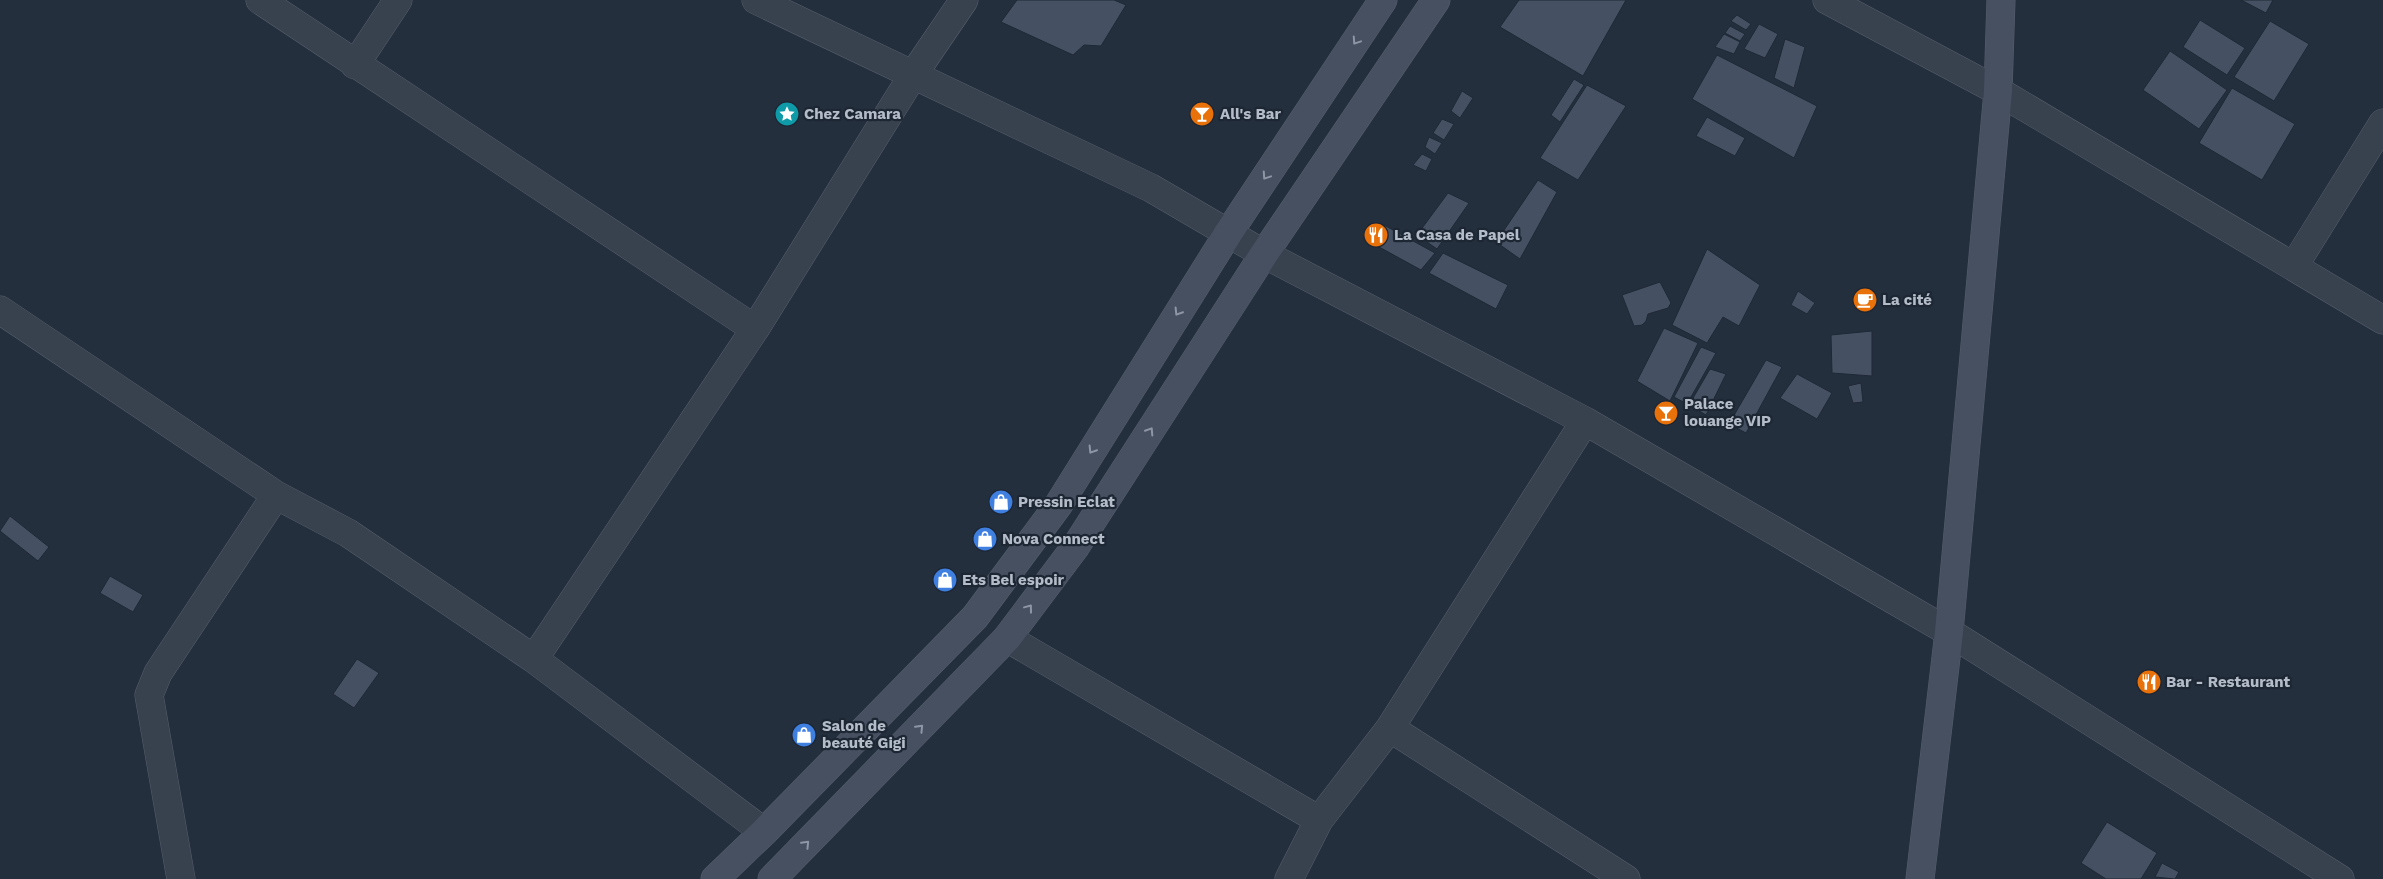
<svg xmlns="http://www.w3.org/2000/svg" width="2383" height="879" font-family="'Work Sans',sans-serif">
<rect width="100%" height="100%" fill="#242f3e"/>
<!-- building -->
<path fill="#455162" stroke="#1f2835" d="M1017 0H1114L1126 5 1101 46 1084 45 1073 55 1001 22Z
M1519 0H1626L1583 76 1500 27Z
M2241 0H2273L2266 13Z
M1737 15 1751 24 1746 30 1731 21Z
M2200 20 2245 48 2227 75 2183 47Z
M2270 21 2309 44 2274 101 2234 77Z
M1759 24 1778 34 1765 58 1744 49Z
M1730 26 1745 34 1740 41 1725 33Z
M1724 34 1740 42 1734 54 1715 47Z
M1785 39 1805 47 1794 88 1774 78Z
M2170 51 2227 90 2199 129 2143 90Z
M1717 55 1817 106 1794 158 1692 99Z
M1574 79 1584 85 1560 122 1551 115Z
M1587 85 1626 106 1578 180 1540 158Z
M2232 88 2295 124 2262 180 2199 143Z
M1462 91 1473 98 1460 118 1451 111Z
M1707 117 1745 138 1735 156 1696 136Z
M1442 119 1454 124 1444 140 1433 133Z
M1429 137 1442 143 1435 154 1425 147Z
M1422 154 1432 159 1426 171 1413 165Z
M1538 180 1557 192 1520 259 1496 242Z
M1448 193 1469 203 1437 249 1417 235Z
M1384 225 1435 253 1421 270 1370 242Z
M1707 249 1760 285 1739 326 1723 317 1707 343 1672 325Z
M1443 253 1508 285 1496 309 1429 273Z
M1660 282 1671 303 1668 308 1648 314 1646 321 1642 325 1634 326 1622 295Z
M1798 291 1815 303 1807 314 1791 305Z
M1664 328 1698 343 1670 401 1637 381Z
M1872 331V376L1832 373 1831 335Z
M1701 347 1716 353 1687 404 1674 397Z
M1766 360 1782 367 1746 433 1729 424Z
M1710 369 1726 374 1706 415 1689 405Z
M1797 374 1832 393 1817 419 1780 398Z
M1861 383 1863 402 1853 403 1848 386Z
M10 516 49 547 38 561 0 531Z
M110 576 143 595 133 612 100 593Z
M357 659 379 673 354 708 333 694Z
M2107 822 2157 853 2141 879H2106L2081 863Z
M2162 863 2179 872 2175 879 2155 877Z"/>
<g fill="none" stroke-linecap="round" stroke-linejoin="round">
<defs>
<path id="street" d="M260 0 755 329
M756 0 1151 188 1264 254 1585 421 1949 632 2340 879
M1827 0 1998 91 2383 320
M355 65 398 0
M2294 266 2383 123
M0 310 276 495 348 533 534 659 764 832
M1007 638 1319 820
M534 659 755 329 913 75 964 0
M1390 728 1626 879
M181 879 149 695 158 673 276 495
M1289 879 1319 820 1390 728 1585 421"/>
<path id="secondary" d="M715 879 764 832 975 617 1059 504 1229 232 1383 0
M772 879 1007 638 1076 546 1264 254 1436 0
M1920 879 1949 632 1998 91 2001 0"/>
</defs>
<!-- street casing -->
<use href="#street" stroke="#565f6c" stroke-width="29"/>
<!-- secondary casing -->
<use href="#secondary" stroke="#565f6c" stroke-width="29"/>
<!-- street -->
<use href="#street" stroke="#38414e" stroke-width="28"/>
<!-- secondary -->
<use href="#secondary" stroke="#465061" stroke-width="28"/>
</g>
<!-- one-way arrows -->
<defs><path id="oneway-chevron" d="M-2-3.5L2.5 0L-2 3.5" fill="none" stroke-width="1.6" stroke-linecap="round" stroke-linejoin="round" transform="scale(1.25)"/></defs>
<g stroke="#8e96a5">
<use href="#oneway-chevron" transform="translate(1356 41) rotate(124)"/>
<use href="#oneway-chevron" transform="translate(1266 176) rotate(124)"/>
<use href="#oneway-chevron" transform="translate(1178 312) rotate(122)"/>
<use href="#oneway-chevron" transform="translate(1150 431) rotate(-57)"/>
<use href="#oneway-chevron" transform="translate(1092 450) rotate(122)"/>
<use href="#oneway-chevron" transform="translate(1029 608) rotate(-53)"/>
<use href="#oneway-chevron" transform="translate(920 728) rotate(-46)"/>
<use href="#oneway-chevron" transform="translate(806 844) rotate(-46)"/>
</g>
<!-- icons -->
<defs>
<symbol id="sight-disc" viewBox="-11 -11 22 22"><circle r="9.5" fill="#0f9aa8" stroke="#1d2633"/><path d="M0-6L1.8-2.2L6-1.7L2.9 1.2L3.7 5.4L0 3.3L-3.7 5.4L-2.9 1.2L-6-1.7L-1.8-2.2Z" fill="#fff"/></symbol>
<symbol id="bar-disc" viewBox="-11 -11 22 22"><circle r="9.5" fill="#e8710a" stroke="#1d2633"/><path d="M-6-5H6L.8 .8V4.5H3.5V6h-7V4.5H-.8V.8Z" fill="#fff"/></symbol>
<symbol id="restaurant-disc" viewBox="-11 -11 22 22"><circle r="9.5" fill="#e8710a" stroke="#1d2633"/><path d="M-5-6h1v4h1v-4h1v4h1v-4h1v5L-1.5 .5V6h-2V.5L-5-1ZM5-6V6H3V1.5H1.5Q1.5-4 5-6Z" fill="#fff"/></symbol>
<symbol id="cafe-disc" viewBox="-11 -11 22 22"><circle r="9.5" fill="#e8710a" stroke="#1d2633"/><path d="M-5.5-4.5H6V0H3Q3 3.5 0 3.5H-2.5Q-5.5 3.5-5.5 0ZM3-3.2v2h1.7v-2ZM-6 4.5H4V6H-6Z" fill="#fff"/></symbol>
<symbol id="shop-disc" viewBox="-11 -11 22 22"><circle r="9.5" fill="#3f7fe0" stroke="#1d2633"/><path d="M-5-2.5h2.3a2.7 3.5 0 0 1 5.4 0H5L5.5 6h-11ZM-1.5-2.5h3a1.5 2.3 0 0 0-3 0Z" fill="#fff"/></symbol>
</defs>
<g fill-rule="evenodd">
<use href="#sight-disc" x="773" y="100" width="28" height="28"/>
<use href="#bar-disc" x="1188" y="100" width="28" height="28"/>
<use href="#restaurant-disc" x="1362" y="221" width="28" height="28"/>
<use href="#cafe-disc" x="1851" y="286" width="28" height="28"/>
<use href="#bar-disc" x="1652" y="399" width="28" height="28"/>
<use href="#shop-disc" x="987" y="488" width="28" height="28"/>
<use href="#shop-disc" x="971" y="525" width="28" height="28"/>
<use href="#shop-disc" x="931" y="566" width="28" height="28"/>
<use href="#restaurant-disc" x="2135" y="668" width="28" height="28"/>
<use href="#shop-disc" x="790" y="721" width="28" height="28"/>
</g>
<g text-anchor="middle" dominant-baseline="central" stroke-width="4.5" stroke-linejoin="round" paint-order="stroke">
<!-- poi labels -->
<g font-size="15" font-weight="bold" fill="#b4bcc9" stroke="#1d2633" text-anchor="start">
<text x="804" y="114">Chez Camara</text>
<text x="1220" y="114">All's Bar</text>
<text x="1394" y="235">La Casa de Papel</text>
<text x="1882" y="300">La cité</text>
<text x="1684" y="404">Palace<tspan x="1684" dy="17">louange VIP</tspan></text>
<text x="1018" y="502">Pressin Eclat</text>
<text x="1002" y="539">Nova Connect</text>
<text x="962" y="580">Ets Bel espoir</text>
<text x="2166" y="682">Bar - Restaurant</text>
<text x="822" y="726">Salon de<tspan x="822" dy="17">beauté Gigi</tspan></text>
</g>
</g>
</svg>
